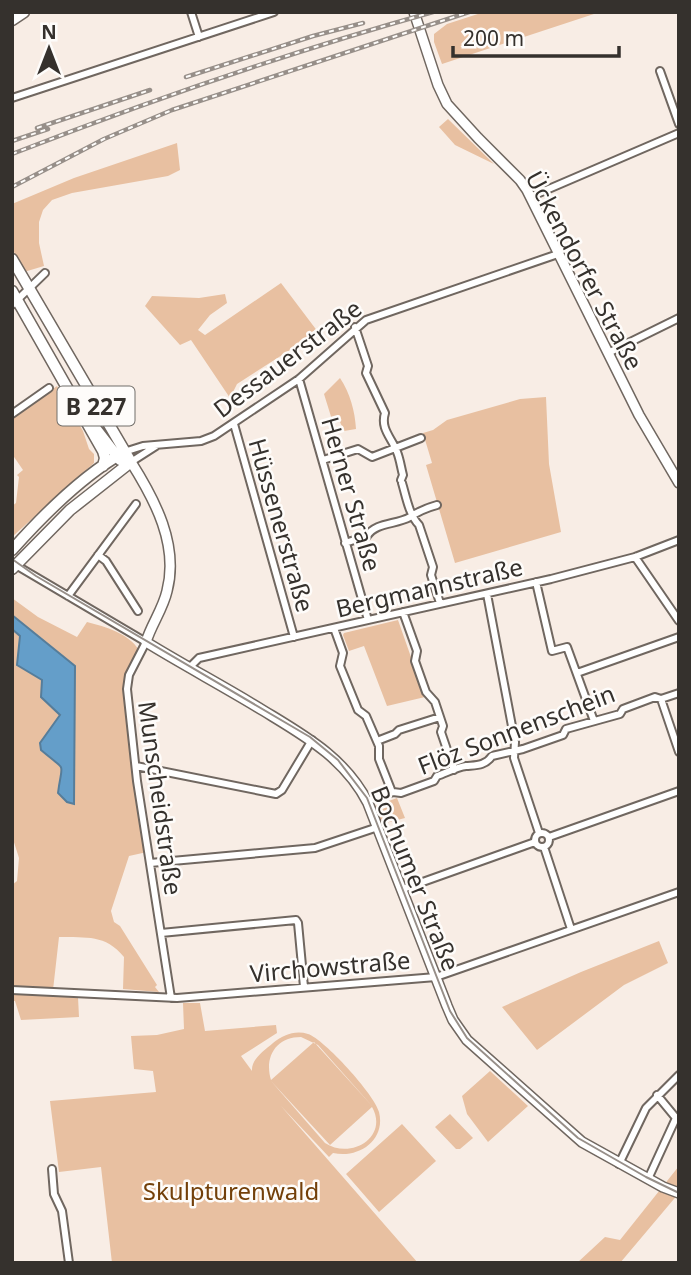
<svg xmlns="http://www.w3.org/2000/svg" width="691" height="1275" font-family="'Noto Sans',sans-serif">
<rect width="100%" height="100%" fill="#f8ede5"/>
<!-- green -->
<path fill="#e8c0a1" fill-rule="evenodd" d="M484 12H600L442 64 434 42V34L447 24Z
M448 119 494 164 455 145 439 127Z
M177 143 180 170 168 176 72 193 52 200 43 210 39 222V243L44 266 24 272 12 248V204L74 178Z
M281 283 318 332 237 384 230 398 191 340 180 345 145 306 152 296 199 298 225 294 227 303 210 315 198 330 205 335Z
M340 378C350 393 355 411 356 429L344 431 340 422 333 423 324 394Z
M57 386 83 431 89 449 94 454V463L12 537V506L16 503 19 477 17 475 23 470 12 454V418Z
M546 397 549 464 561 532 455 563 426 465 432 463 423 433 433 430 447 420 520 399Z
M12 598 38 617 77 637 87 622C106 627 128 633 139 650L127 670 123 685 147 852 129 856 111 911 114 922 120 926 157 985 155 987 159 992 123 989 124 957C105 934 87 938 59 937L53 990H12V885L17 881 19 858 12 836Z
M398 620 425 697 387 706 364 646 349 651 343 635 344 633Z
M397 798 405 818 382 824 375 806Z
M659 941 668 963 624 985 537 1050 502 1007 581 972Z
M12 994 78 997 79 1017 21 1020 15 1001H12Z
M183 1003H200L205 1031 276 1025 277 1033 241 1056 252 1071C251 1059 264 1051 273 1043 283 1035 295 1030 308 1034 324 1039 375 1095 379 1112 386 1140 359 1159 333 1153L329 1157 281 1106 418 1263H112L101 1167 59 1172 50 1101 156 1092 153 1071 134 1069 131 1036 157 1035 184 1029ZM301 1037 318 1045 373 1107 314 1042 271 1080C264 1057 276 1037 301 1037ZM271 1081 330 1145 372 1107C389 1137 351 1160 325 1143Z
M490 1071 528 1106 488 1142 467 1114 462 1096Z
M450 1114 473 1138 460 1149H456L435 1127Z
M402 1124 436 1161 379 1212 346 1174Z
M679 1166V1193L620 1263H577L605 1237 620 1240Z"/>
<!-- water -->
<path fill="#649ec9" stroke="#567d9a" stroke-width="2" d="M12 615 75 666 74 804 67 802 58 793C62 760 68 773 41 750L40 743 60 715 41 697 42 680 17 665 20 636 12 629Z"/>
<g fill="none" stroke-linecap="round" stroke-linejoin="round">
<defs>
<path id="street" d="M191 12 199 37
M660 71 679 124
M12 98 274 12
M530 197 679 133
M12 305 45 273
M355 327 368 366 366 373 385 413C380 429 392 438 397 452 400 459 401 468 403 475L401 480
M608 353 679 318
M299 379 368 620
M12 414 49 388
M234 424 294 637
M124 452 143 446 201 441 214 436 299 379 366 320 558 254
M323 460 358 449 372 457 421 438
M131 462 156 446
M402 483C406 496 409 515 419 525L433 567 431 575 440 603
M345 543 367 536C376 522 396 525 410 517 419 511 426 508 437 505
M98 555 106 561 138 611
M635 557 679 621
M14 564 146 642 129 675 127 689 137 781 171 998
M536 582 552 651 567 647 594 721
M487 594 515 742 514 758 539 833
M68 596 136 504
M403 612 417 651 415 661 426 692 435 702 443 726 441 732 454 770
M334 628 343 653 340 666 358 710 366 716 379 746V759L392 792
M189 668 199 658 551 579 635 557 679 540
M577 673 679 637
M661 699 679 752
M377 741 395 734 399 730 440 717
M136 766 276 794 282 790 312 740
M367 801 393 792 401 793 434 781 437 776C446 773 457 767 466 766 476 765 485 766 492 756L523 749 563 735 566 729 620 714 623 709 655 697 661 699 679 693
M535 840a7 7 0 1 1 14 0a7 7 0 1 1-14 0Z
M549 837 679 791
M544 847 571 929
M150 863 315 848 378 827
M403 889 535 842
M161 933 296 920 298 923 304 987
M12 990 177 998 436 977 679 892
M619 1164 646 1108 679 1075
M52 1169 54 1194 62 1211 69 1263
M648 1179 676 1118 657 1095"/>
<path id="secondary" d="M414 12 438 85 447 104 478 138 520 180 527 190 639 415 679 483
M131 462C155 500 179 545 167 591 163 609 151 625 146 642 185 666 225 687 264 711 305 736 345 758 368 803L447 1006 453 1020 467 1040 582 1142 663 1187 679 1193"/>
<path id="primary" d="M12 20 24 12
M12 259 131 462 70 510 12 569
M12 291 103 451 105 458 103 466
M93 425 120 460
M12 550C44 514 82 476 124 452"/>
</defs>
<!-- street casing -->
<use href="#street" stroke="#706760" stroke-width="10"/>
<!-- secondary casing -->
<use href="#secondary" stroke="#706760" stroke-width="12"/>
<!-- primary casing -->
<use href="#primary" stroke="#706760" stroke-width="13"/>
<!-- street -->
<use href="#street" stroke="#fff" stroke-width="6"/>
<!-- secondary -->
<use href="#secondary" stroke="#fff" stroke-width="9"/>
<!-- primary -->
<use href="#primary" stroke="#fff" stroke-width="10"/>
<!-- tram -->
<path stroke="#978f89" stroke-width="2" d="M12 559 36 576 310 737 338 760 367 798 450 1011 467 1038 578 1138 646 1177 679 1193"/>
<defs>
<path id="rail" d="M186 77 313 36 363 23
M37 128 150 90
M12 141 48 129
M12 154C151 100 290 52 433 12
M12 187 104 139 172 110 469 12"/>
</defs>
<!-- rail casing -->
<use href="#rail" stroke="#978f89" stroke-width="4.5"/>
<!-- rail -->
<use href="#rail" stroke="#fefcfa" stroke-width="2" stroke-dasharray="5" stroke-linecap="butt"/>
</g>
<g text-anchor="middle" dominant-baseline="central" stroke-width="5" stroke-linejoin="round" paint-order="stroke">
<!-- shield labels -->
<rect fill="#fefcfa" stroke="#716e6a" stroke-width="2" x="57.5" y="386.5" width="77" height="39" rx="5"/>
<g font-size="23" font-weight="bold" fill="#35312d">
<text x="96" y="406">B 227</text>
</g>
<!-- street labels -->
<g font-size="24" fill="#35312d" stroke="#fefcfa">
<text transform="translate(585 270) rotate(62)">Ückendorfer Straße</text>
<text transform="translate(287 358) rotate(-37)">Dessauerstraße</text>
<text transform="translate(352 494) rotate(74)">Herner Straße</text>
<text transform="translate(282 525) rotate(74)">Hüssenerstraße</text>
<text transform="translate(429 587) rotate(-13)">Bergmannstraße</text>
<text transform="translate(516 729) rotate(-21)">Flöz Sonnenschein</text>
<text transform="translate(161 798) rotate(82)">Munscheidstraße</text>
<text transform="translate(416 878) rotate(68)">Bochumer Straße</text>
<text transform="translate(330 966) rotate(-5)">Virchowstraße</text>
</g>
<!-- park labels -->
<g font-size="24" fill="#73400a" stroke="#fefcfa">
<text x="231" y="1190">Skulpturenwald</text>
</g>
</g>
<!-- border -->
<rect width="691" height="1275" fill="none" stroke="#35312d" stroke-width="28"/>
<!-- north arrow -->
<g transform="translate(49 49)" stroke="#fefcfa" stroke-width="5" paint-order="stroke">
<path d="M0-5L12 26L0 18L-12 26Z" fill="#35312d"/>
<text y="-10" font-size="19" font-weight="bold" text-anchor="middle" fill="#35312d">N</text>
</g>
<!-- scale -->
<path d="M453 46v10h166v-10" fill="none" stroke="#35312d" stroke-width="3.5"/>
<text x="463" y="46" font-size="21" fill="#35312d" stroke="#fefcfa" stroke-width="5" paint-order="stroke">200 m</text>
</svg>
